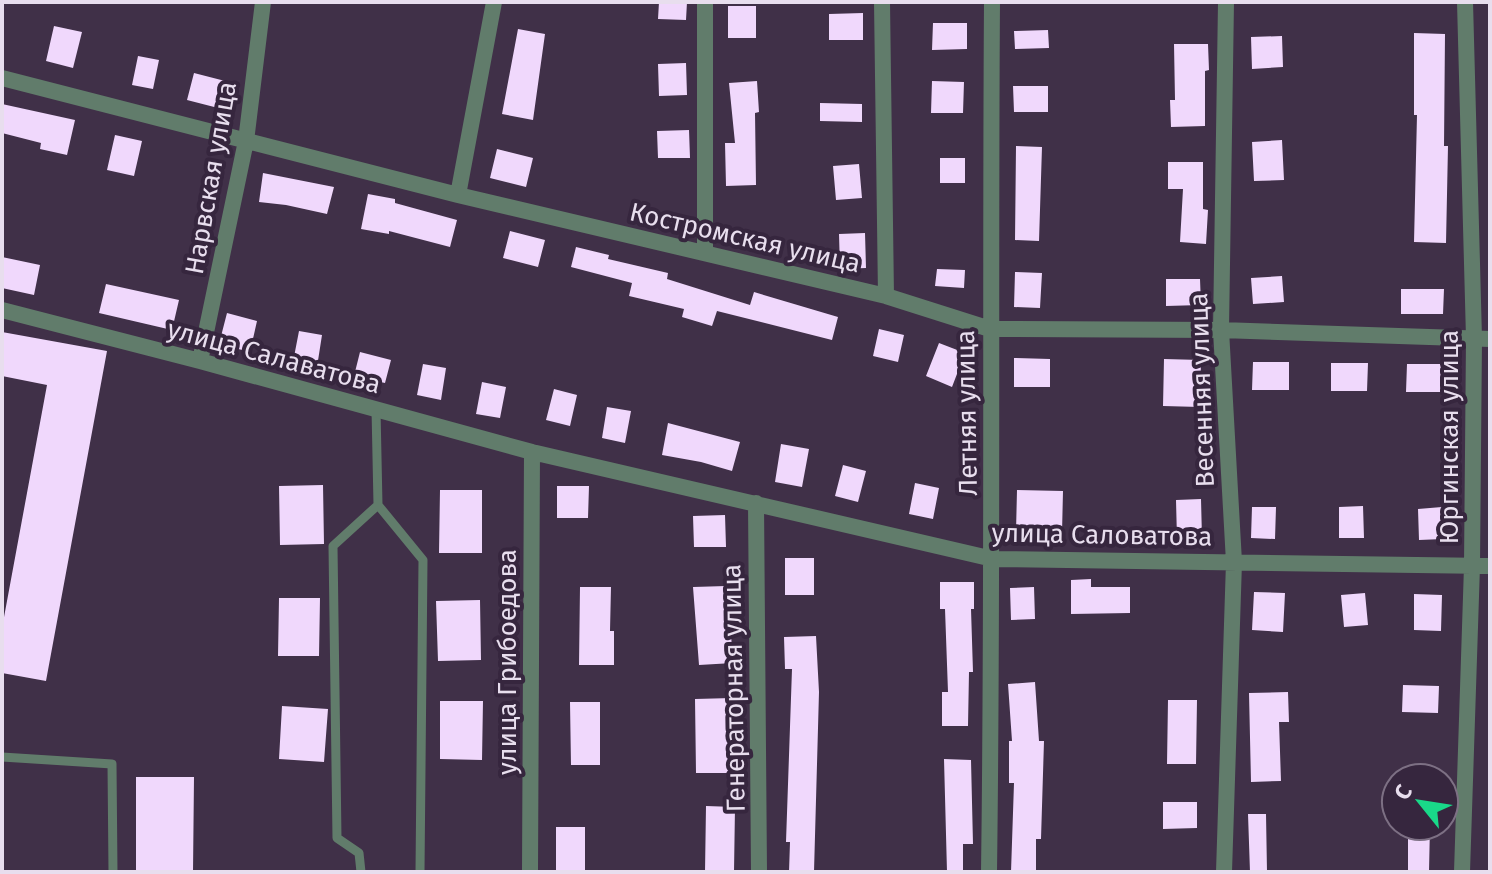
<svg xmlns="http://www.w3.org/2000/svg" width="1492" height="874" font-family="'Fira Sans',sans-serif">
<rect width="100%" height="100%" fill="#403048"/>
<!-- building -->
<path fill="#f0d8fc" d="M659 2H687L686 20 658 19Z
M728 6H756V38H728Z
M863 13V40H829V14Z
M933 23H967V49L932 50Z
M54 26 82 32 73 68 46 61Z
M518 29 545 34 533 120 502 114Z
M1048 30 1049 48 1015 49 1014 31Z
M1414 33 1445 34 1444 146H1448L1446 243 1414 242 1417 115H1414Z
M1282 36 1283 67 1252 69 1251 37Z
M1174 44H1208L1209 70 1205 71V126L1171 127 1170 100H1175Z
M138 56 159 60 153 89 132 85Z
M686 63 687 95 659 96 658 64Z
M194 73 229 82 222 109 187 100Z
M757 81 759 112 755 113 756 185 726 186 725 143H735L729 83Z
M932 81 964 82 963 113H931Z
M1013 86H1048V112H1014Z
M820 103 862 104V122L820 121Z
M2 104 75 120 67 155 40 149 41 143 2 133Z
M689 130 690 158H658L657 131Z
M115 135 142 141 134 176 107 170Z
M1282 140 1284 180 1254 181 1252 142Z
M1016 146 1042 147 1039 241 1015 240Z
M497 149 533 158 526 187 490 178Z
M940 158H965V183H940Z
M1168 162H1203V209L1208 210 1206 244 1180 242 1183 189H1168Z
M859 164 862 198 836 200 833 166Z
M263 173 334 187 327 214 286 205 259 202Z
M368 194 395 199V203L457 220 450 247 389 231V234L361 229Z
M510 231 545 240 538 267 503 258Z
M865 233 866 268 840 269 839 234Z
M576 247 609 255 608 259 668 273 667 279 750 305 754 292 838 317 832 340 717 311 712 326 682 317 684 309 629 296 632 283 571 267Z
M2 257 40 265 34 295 2 288Z
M937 269 965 270 964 288 935 286Z
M1015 272 1042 273 1040 308 1014 307Z
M1282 276 1284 302 1253 304 1251 278Z
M1166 279H1200L1201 305 1166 306Z
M106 284 179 300 172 330 99 313Z
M1401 289H1444L1443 314H1401Z
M227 313 257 321 250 352 219 344Z
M879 329 904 335 898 362 873 356Z
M299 331 322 335 317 367 293 362Z
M2 332 107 351 46 681 2 673V628L47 385 2 376Z
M939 343 965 353 952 387 926 376Z
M360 352 391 360 385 383 354 376Z
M1014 358 1050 359V387H1014Z
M1164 359 1201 360 1200 407 1163 406Z
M1253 362H1289V390H1252Z
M1331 363H1368L1367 391H1331Z
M423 364 446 368 441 400 417 395Z
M1407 364H1443L1442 392H1406Z
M482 382 506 387 500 418 476 414Z
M554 389 577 395 570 426 546 420Z
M607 407 631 411 625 443 602 438Z
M668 423 740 442 732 471 701 462 662 455Z
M781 444 809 449 802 487 775 482Z
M843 465 866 471 858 502 835 496Z
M915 483 939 488 933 519 909 514Z
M323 485 324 544 280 545 279 486Z
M557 486H589L588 518H557Z
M440 490H482V553H439Z
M1017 490 1063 491 1062 533 1016 532Z
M1201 499 1202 538 1177 539 1176 500Z
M1363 506 1364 538H1339V507Z
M1252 507H1276L1275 539 1251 538Z
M1442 507 1443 539 1419 540 1418 509Z
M725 515 726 547H694L693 516Z
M785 558H814V595H785Z
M1091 579V587H1130V613L1071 614V580Z
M940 582H974V609H971L973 672H969L968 726H942V692H948L945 609H940Z
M726 586 727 634H731L733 663 699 665 693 587Z
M580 587H611L610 631H614V665H579Z
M1034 587 1035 619 1011 620 1010 588Z
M1254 592 1285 593 1283 632 1252 630Z
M1365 593 1368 625 1344 627 1341 595Z
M1414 594 1442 595 1441 631 1414 630Z
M279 598H320L319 656H278Z
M480 600 481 660 438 661 436 601Z
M816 636 819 692 814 872H789L790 842H786L792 669H785L784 637Z
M1035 682 1039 741H1044L1041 839H1036V872H1011L1014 783H1009V741H1012L1008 684Z
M1403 685 1439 686 1438 713 1402 712Z
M1288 692 1289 722H1279L1281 781 1251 782 1249 693Z
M732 698 733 773H696L695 699Z
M1168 700H1197L1196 764H1167Z
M440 701H483L482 760 440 759Z
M570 702H600V765H571Z
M282 706 328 709 324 762 279 759Z
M944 759 971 760 973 844H963V872H947Z
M136 777H194L193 872H136Z
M1163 802H1197V828L1163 829Z
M706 806 735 807 734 872H705Z
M1248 814H1266L1267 872H1250Z
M1408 826H1430L1429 872H1408Z
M556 827H585V872H556Z"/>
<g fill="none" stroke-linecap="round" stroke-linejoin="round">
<!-- lane -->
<path stroke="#617c6b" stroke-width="9" d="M378 505 423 560 420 872
M2 757 112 764 113 872
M361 872 359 853 337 838 333 546 378 505 376 409"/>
<!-- street -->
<path stroke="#617c6b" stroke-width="16" d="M882 2 886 296
M2 78 458 195 886 296 990 329 1221 330 1490 339
M458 195 494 2
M705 253V2
M2 310 200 361 532 452 993 559 1490 566
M200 361 246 141 263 2
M756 503 759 872
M530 872 532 452
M989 872C993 582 990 292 992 2
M1224 872 1234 562 1221 330 1226 2
M1462 872 1472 566 1474 338 1465 2"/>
</g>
<g text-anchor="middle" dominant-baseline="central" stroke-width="8" stroke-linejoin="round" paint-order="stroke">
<!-- street labels -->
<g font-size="26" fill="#e8deee" stroke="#36263e">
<text transform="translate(211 178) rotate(-80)">Нарвская улица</text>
<text transform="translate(745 238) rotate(13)">Костромская улица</text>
<text transform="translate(274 357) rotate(15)">улица Салаватова</text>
<text transform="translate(1202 390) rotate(-92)">Весенняя улица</text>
<text transform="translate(967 413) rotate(-91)">Летняя улица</text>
<text transform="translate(1449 437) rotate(-90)">Юргинская улица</text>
<text transform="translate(1102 535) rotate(1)">улица Саловатова</text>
<text transform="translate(507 662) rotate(-90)">улица Грибоедова</text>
<text transform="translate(734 688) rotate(-91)">Генераторная улица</text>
</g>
</g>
<!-- border -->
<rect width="1492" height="874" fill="none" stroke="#e8deee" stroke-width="8"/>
<!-- north arrow -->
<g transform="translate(1420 802) rotate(300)"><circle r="38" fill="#36263e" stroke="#7d7084" stroke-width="2"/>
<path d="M0-6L14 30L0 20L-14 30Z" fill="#19d989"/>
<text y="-12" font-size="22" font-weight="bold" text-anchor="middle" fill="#e8deee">С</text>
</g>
</svg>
